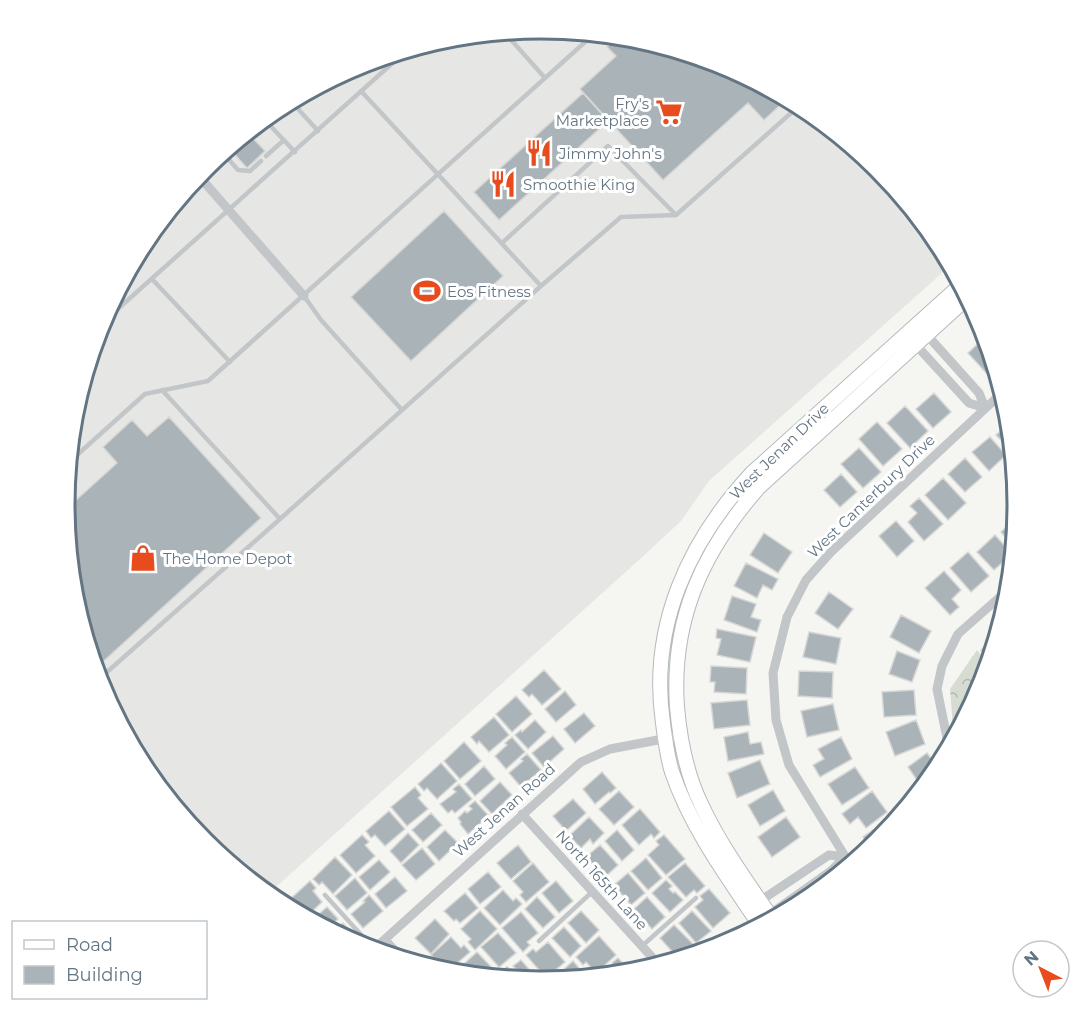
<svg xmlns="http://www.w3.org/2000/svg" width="1083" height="1011" font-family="Montserrat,sans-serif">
<defs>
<pattern id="park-crowns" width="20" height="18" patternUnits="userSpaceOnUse" patternTransform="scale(1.5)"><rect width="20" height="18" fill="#d6dcd2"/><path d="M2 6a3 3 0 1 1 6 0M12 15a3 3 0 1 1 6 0" fill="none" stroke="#b1b7b0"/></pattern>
</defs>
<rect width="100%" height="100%" fill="#f5f5f1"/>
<!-- built -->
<path fill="#e6e7e5" d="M542 29 635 38 724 65 807 109 879 168 938 241 951 265 709 481 681 521 639 560 267 895 204 843 145 770 101 688 74 598 65 505 74 412 101 323 145 240 204 168 277 109 359 65 449 38Z"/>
<!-- park -->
<path fill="url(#park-crowns)" d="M977 650 989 664 982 688 961 727H953L950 689Z"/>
<!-- building -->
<path fill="#aab3b8" stroke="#d6d6d4" stroke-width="1.5" d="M619 36 635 38 724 65 787 99 764 120 748 103 663 180 580 89 616 56 607 47Z
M583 93 608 121 499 220 474 192Z
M248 133 265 151 247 168 229 148Z
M444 211 503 276 411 361 351 297Z
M986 336 997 371 990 377 968 353Z
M934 393 951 412 933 428 916 409Z
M905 406 928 431 910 448 887 423Z
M169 417 261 518 95 669 74 598 65 510 117 463 103 447 132 420 147 436Z
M877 422 902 449 883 466 859 439Z
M1008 424 1011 428 1013 450 1012 451 996 435Z
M990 437 1006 455 989 471 972 452Z
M859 448 881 472 863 488 841 464Z
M965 458 982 477 965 492 948 474Z
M841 474 857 492 840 507 824 490Z
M943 478 966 503 948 520 925 495Z
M919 498 943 524 924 541 908 522 917 513 910 506Z
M1017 517 1014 547 1001 532Z
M896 521 914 541 897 557 879 536Z
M764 533 792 552 778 573 750 555Z
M995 535 1012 554 994 570 977 552Z
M968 552 989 576 971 592 950 568Z
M746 563 778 579 772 590 763 585 757 598 734 586Z
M944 571 961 590 952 599 959 607 950 615 925 588Z
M829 592 853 609 838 629 815 613Z
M732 596 756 604 751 617 761 620 757 632 724 620Z
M901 615 931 631 919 653 890 637Z
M717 629 756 637 750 662 717 655 721 639 716 638Z
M809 632 841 638 836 664 803 657Z
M999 634 991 661 981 650Z
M897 651 920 660 912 682 889 674Z
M711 666 747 668 746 694 714 692 715 682H710Z
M544 670 561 689 542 705 532 694 529 697 522 690Z
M799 671 833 672 832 698 798 696Z
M914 690 916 715 884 717 882 692Z
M565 691 576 705 556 722 545 709Z
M516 696 532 714 512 732 496 714Z
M747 700 750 725 714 729 711 703Z
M833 704 839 730 807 737 801 711Z
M584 713 595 726 575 743 564 729Z
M494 717 509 735 489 752 479 741 477 744 471 737Z
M535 720 546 732 528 749 515 735 521 730 522 732Z
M916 720 925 744 895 756 886 732Z
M748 732 750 744 761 742 764 754 728 761 724 737Z
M553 736 564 749 544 767 532 753Z
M512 737 525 752 506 769 495 756 507 745 505 743Z
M841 737 852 759 820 777 813 765 824 759 818 749Z
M464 742 481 761 460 779 444 761Z
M927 753 939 769 932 778 921 786 908 767Z
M527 754 541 770 521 787 509 773 523 761 521 759Z
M760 760 770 784 737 798 728 773Z
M441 763 457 781 437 799 427 788 424 791 418 784Z
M484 766 495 779 475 796 465 784Z
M855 767 869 788 842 805 828 784Z
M602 772 616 788 610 793 609 792 595 804 583 789Z
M500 782 512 795 492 814 480 801Z
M459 784 472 799 455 813 452 810 448 813 440 804 456 792 453 789Z
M415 787 421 795 418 798 428 809 407 826 391 807Z
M773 790 785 811 760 826 748 805Z
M619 791 634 807 614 825 599 809Z
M872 791 887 812 866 828 858 817 850 824 842 814Z
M573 799 586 813 566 831 553 816Z
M475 801 489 816 468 834 460 824 461 822 458 818 465 811 467 813 472 809 469 806Z
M640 809 660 832 654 838 651 834 639 845 622 825Z
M389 811 405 829 385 846 375 835 371 838 366 831Z
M431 813 442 825 423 842 412 830Z
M589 817 604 833 593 844 590 839 581 848 569 836Z
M786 817 800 837 772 857 758 837Z
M888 820 892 826 872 849 863 837Z
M445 830 458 843 439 861 427 847Z
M617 830 634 850 622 861 605 841Z
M408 833 419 845 401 863 390 851Z
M362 835 369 842 365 845 375 856 356 873 340 855Z
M664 835 685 859 666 875 648 855 659 845 656 841Z
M518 845 531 862 511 879 497 863Z
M600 845 618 865 605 877 586 857Z
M422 848 435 864 416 880 402 865Z
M335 857 352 875 333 894 322 882 319 885 313 879Z
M646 858 662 878 648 890 631 871Z
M379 860 390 872 370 890 359 877Z
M533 863 549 882 526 902 520 895 523 892 513 881Z
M685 863 705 886 697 893 694 890 686 897 668 877Z
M488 872 501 887 480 904 468 889Z
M628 873 645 893 631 905 614 885Z
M395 877 407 891 386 908 375 894Z
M355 878 367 893 347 910 335 896Z
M666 880 672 886 669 889 673 893 675 892 683 900 670 912 652 893Z
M310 881 316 888 313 891 322 902 305 918 297 913 287 902Z
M556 881 573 901 559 913 542 893Z
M709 889 730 913 713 928 695 907 703 900 700 896Z
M503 890 513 901 516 898 522 904 500 925 484 908Z
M465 893 478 908 460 923 456 919 454 921 444 911Z
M369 895 383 911 363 928 351 914 365 902 363 901Z
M537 897 555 917 543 928 525 909Z
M647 897 665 917 652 929 634 909Z
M327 907 338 919 327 929 311 921Z
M480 911 497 929 475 950 468 942 471 939 461 929Z
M581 911 599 930 586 943 568 923Z
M692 911 711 931 696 943 679 923Z
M521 912 538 933 527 942 530 945 523 952 502 928Z
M435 919 449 934 431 954 415 938Z
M343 923 354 937 350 941 332 932Z
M674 925 694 945 679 959 660 938Z
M564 927 581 946 570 957 552 938Z
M498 933 516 953 499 967 481 947Z
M599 936 616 955 596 973 586 962 583 965 576 957Z
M451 937 461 948 464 945 470 952 447 972 431 955Z
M548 942 565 962 546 978 526 955 533 949 536 952Z
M477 952 495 971 488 977 477 976 465 963Z
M618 958 631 972 600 977 615 966 612 963Z
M521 960 540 982 510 979 508 977 516 969 513 966Z
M573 961 579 968 575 970 583 978 550 982Z
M460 967 468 975 453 974Z"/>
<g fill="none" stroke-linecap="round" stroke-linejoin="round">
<defs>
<path id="secondary" d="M773 920C747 882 720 845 701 804 686 773 680 741 677 707 671 620 702 552 759 487L968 297
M761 927C728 878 691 828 672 772 667 756 665 739 663 723 649 627 688 542 752 473L962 284"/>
</defs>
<!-- secondary casing -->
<use href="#secondary" stroke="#b4babe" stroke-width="16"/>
<!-- lane -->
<path stroke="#c2c6c9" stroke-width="4.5" d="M504 32 545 78
M361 91 541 286 621 217 676 215 800 105
M291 101 318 131
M264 119 295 152
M223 153 238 170 250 171 261 161
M266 156 284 140
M502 243 608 146 676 215
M152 279 230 362
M304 296 321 320 402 410
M100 325 406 51
M162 390 280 519 541 286
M67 478 77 455 145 394 208 381 594 34
M98 680 280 519
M325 895 374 949
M539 941 592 892
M642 946 696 898
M497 978 507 969"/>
<!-- street -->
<path stroke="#c2c6c9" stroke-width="9" d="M198 175 304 296
M922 333 927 335 979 393 985 408
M914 340 916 345 969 403 985 408
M952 745 947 738 937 689 942 666 958 634 1010 588
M522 814 660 966
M851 866 789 765 776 720 773 673 787 617 806 580 831 552 1003 392
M757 903 829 855 845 857
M766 917 831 871 845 857
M385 940 403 959
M373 950 581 762 610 749 679 736"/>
<!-- secondary -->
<use href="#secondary" stroke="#fff" stroke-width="14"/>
</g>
<!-- icons -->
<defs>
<symbol id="supermarket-bare" viewBox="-9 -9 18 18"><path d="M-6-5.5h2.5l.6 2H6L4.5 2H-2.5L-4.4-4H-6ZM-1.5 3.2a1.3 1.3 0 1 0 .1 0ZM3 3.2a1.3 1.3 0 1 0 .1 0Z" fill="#e84c1e" stroke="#fff" stroke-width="2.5" paint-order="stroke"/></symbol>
<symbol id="restaurant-bare" viewBox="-9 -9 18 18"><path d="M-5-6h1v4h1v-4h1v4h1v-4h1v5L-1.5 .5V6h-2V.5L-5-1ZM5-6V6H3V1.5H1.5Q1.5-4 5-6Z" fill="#e84c1e" stroke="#fff" stroke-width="2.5" paint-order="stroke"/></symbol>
<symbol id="stadium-bare" viewBox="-9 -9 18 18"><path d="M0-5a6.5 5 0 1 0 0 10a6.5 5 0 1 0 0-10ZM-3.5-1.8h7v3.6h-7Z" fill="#e84c1e" stroke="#fff" stroke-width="2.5" paint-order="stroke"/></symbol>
<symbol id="shop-bare" viewBox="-9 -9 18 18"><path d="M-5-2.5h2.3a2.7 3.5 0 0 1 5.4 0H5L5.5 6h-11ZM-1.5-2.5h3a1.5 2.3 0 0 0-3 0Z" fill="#e84c1e" stroke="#fff" stroke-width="2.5" paint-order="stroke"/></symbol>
</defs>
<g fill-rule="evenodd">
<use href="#supermarket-bare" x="650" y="93" width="38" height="38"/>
<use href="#restaurant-bare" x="520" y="134" width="38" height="38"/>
<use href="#restaurant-bare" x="484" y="165" width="38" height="38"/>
<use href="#stadium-bare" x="408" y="272" width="38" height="38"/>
<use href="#shop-bare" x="124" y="539" width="38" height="38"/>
</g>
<g text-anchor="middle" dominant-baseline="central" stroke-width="6" stroke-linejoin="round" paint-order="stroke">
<!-- poi labels -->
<g font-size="15" fill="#637583" stroke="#fff" text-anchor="start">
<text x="649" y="103" text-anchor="end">Fry's<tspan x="649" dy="17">Marketplace</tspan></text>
<text x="559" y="153">Jimmy John's</text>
<text x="523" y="184">Smoothie King</text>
<text x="447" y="291">Eos Fitness</text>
<text x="163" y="558">The Home Depot</text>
</g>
<!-- street labels -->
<g font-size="15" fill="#637583" stroke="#fff">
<text transform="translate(779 451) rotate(-44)">West Jenan Drive</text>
<text transform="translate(871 496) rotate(-44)">West Canterbury Drive</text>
<text transform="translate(504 810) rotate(-42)">West Jenan Road</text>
<text transform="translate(602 880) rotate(48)">North 165th Lane</text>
</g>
</g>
<!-- crop -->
<path d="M0 0H1083V1011H0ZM75 505a466 466 0 1 1 932 0a466 466 0 1 1-932 0Z" fill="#fff" fill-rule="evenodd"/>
<path fill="none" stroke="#637583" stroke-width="3" d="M75 505a466 466 0 1 1 932 0a466 466 0 1 1-932 0Z"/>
<!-- legend -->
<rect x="12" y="921" width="195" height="78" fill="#ffffff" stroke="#c1c8cd" stroke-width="1.5"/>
<rect x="24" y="940" width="30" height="9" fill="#ffffff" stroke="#c1c8cd" stroke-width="1.5"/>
<text x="66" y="951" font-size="18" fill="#637583">Road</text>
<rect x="24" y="966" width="30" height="18" fill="#aab3b8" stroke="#c1c8cd" stroke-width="1.5"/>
<text x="66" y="981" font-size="18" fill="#637583">Building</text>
<!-- north arrow -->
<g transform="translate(1041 969) rotate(318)"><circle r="28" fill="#ffffff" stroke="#c1c8cd" stroke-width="1.5"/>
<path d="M0-4.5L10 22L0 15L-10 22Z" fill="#e84c1e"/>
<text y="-9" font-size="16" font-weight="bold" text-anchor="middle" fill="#637583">N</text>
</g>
</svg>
